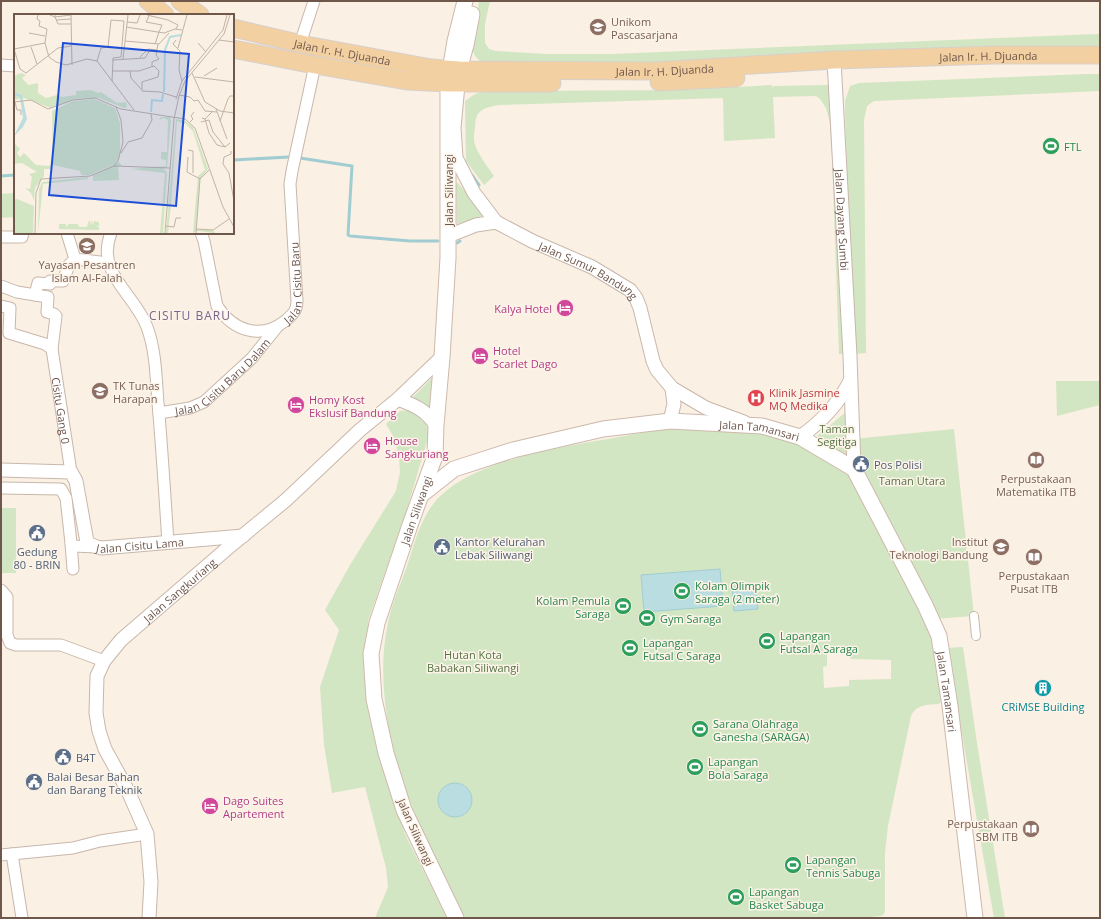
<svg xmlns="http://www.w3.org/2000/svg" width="1101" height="919" font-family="'Open Sans',sans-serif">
<rect width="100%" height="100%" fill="#faf0e3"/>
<!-- green -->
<path fill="#d3e6c3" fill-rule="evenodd" d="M479 1H490L485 24V43L489 49 496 51 546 54H612L1098 34H1100V48L616 69 483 64 475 56 472 49Z
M1087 74H1100V91L874 101 867 106 864 120 866 353 854 354 845 114V101L850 86 859 83Z
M772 85 773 90V86L828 85 834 92 849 354H839L832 156 830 123 826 108 820 99 816 96 773 97 775 138 724 141 723 98 499 105C483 108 475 110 475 128 474 132 474 136 474 140 475 151 488 167 494 176L484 185 466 161 465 101 475 94 484 91 682 90Z
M457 183H458L485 215 457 224 456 184Z
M14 193 15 217 1 218V194Z
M439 371 436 412 412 398Z
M1056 381H1100V405L1057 416Z
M409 410 424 418 428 430V438L406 512 368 621 393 794 405 834 447 918H375L388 887 386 868 365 787 332 793 324 745 320 687 339 630 325 610 350 565 396 491 400 472 399 457 393 436 386 424 400 411Z
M847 411 848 457 817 436Z
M674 429 777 435 798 440 845 470 849 475 932 635 942 699 939 704C927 705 917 704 911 716L888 826 885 853V911L884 914 881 916 859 918H465C437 860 402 798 390 734 383 699 380 659 388 623 392 602 402 581 409 560 415 541 421 519 434 503 468 461 557 448 608 439 630 435 652 430 674 429ZM840 647 851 659 891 660V679L849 680V686L824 688 823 667 827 666V648Z
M954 429 974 616 933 619 854 469 853 439Z
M1 508H16V573H1Z
M963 647 977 743 1005 918H994L947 648Z"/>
<!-- water -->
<path fill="#badde1" stroke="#a1cdd2" d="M720 569 723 606 644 612 641 575Z
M756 585 758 609 734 611 732 587Z
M438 800a17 17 0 1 1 34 0a17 17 0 1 1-34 0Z"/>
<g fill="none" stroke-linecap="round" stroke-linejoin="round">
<!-- stream -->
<path stroke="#a1cdd2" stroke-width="3" d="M300 158 352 166 348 235 350 236 410 241H438
M233 160 289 157
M472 175 479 185
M1 176 15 175
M457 243 460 241"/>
<defs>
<path id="pedestrian" d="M974 616 976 636"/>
<g id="minor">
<path d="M300 44 314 1"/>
<path d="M1 65 15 66"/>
<path d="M67 233 75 259 108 263"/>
<path d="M111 233C95 273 135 294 147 327 156 351 156 378 158 403 162 449 165 496 168 543"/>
<path id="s1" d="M201 233 204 241 217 306C233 331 261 340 285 321 293 314 297 311 297 301L290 184 292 171 315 65"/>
<path d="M1 237H22L23 233"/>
<path id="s2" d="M1 286 17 292 48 297 47 312 54 314 56 316 52 349 71 472"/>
<path d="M35 295 38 283 50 284V281H63L69 265 75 259"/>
<path d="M1 306 10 308 9 333 45 344 52 349"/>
<path id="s3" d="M159 413 190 408 204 402 252 358 277 327"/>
<path d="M1 488 61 489 66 498 71 543 73 546 96 547"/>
<path d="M71 543 73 569"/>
<path d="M1 590 7 597V635L10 643 16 645H61L104 661"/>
<path d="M12 854 22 918"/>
<path d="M1 855 73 848 100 841 147 834"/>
</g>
<g id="tertiary">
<path id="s4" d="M834 60 850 356 854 469"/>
<path d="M459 74 454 128 456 158 474 193 496 222"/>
<path id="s5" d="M448 236 476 225 496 222 532 241 592 267 630 290 636 298 640 308 653 361 657 370 672 388 706 408 744 422"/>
<path d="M398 399C416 406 424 409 436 425"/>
<path d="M670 421 674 404 672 388"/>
<path d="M800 437C821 422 839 403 850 381"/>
<path id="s6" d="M1 470 71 472 76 481 87 542C92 546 96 547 102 548L243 536"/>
<path id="s7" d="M149 918 151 882 147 834 128 791 105 749 99 731 96 713 97 676 104 661 121 640 229 547 286 500 360 430 398 399 442 357"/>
</g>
<g id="secondary">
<path d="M459 70 466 45 472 14"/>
<path id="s8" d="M421 495 454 469 513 450 603 429 670 421 762 426 800 437 854 469 925 605 939 636 950 706 975 918"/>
<path id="s9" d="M456 918 404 810 386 753 374 699 371 654 377 623 410 525 435 456 436 425 442 357 448 258V83L455 41 465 1"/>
</g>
<g id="primary">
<path d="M148 1 165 15"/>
<path d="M180 1 200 15"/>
<path id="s10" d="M233 28 306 45 431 68 459 70 655 71 834 60 994 55H1100"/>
<path d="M233 49 304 63 407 81 448 83H552"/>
<path d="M659 82 736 78"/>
</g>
</defs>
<!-- pedestrian casing -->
<use href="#pedestrian" stroke="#c9b7ab" stroke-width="10"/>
<!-- minor casing -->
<use href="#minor" stroke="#c9b7ab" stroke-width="13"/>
<!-- tertiary casing -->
<use href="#tertiary" stroke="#c9b7ab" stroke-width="15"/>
<!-- secondary casing -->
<use href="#secondary" stroke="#ceb9ac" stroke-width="17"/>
<!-- primary casing -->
<use href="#primary" stroke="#d7d0cd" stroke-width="19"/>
<!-- pedestrian -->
<use href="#pedestrian" stroke="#fff" stroke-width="8"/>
<!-- minor -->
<use href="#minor" stroke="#fff" stroke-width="11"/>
<!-- tertiary -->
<use href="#tertiary" stroke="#fff" stroke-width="13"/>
<!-- secondary -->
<use href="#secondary" stroke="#fff" stroke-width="15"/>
<!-- primary -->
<use href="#primary" stroke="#f3d0a1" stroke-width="17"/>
</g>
<!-- icons -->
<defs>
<symbol id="university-disc" viewBox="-11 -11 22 22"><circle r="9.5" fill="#8d6e63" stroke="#fdf4e9"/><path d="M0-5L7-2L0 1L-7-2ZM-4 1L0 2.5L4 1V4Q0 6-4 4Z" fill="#fff"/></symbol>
<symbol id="stadium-disc" viewBox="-11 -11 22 22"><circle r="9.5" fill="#2e9e5b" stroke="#fdf4e9"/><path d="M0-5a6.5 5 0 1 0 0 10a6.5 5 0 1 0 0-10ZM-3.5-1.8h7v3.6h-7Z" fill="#fff"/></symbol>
<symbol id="school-disc" viewBox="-11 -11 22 22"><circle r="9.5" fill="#8d6e63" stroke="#fdf4e9"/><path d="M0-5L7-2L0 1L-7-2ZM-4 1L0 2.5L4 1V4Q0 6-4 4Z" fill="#fff"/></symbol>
<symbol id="hotel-disc" viewBox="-11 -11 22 22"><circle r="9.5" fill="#d1479c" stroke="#fdf4e9"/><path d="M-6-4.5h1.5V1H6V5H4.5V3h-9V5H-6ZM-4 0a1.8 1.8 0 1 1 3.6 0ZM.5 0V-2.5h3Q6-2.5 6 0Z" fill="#fff"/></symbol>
<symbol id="hospital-disc" viewBox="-11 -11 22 22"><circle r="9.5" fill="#e0444e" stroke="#fdf4e9"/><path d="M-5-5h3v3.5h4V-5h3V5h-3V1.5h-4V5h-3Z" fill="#fff"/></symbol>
<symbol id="library-disc" viewBox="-11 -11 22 22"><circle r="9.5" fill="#8d6e63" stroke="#fdf4e9"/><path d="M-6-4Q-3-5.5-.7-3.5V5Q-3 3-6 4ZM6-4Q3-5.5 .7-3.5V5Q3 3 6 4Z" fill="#fff"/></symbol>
<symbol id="civic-disc" viewBox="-11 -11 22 22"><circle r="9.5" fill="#5c6f8a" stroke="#fdf4e9"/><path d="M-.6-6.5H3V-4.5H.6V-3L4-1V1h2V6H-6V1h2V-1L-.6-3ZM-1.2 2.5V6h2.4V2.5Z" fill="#fff"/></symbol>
<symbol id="building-disc" viewBox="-11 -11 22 22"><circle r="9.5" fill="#0f9aa8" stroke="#fdf4e9"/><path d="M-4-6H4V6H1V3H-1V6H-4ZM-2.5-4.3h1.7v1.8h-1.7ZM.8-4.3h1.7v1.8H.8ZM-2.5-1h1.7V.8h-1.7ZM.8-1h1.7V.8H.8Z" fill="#fff"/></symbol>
</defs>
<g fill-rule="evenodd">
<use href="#university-disc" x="588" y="17" width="20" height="20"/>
<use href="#stadium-disc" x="1041" y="136" width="20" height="20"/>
<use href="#school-disc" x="77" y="236" width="20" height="20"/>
<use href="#hotel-disc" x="555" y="298" width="20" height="20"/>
<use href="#hotel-disc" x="470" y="346" width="20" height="20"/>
<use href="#school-disc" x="90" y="381" width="20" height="20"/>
<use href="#hospital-disc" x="746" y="388" width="20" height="20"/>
<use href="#hotel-disc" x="286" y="395" width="20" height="20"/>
<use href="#hotel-disc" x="362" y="436" width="20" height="20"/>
<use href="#library-disc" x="1026" y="450" width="20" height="20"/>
<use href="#civic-disc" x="851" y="454" width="20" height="20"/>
<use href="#civic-disc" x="27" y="523" width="20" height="20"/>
<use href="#civic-disc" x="432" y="537" width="20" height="20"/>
<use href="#university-disc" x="991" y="537" width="20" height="20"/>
<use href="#library-disc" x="1024" y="547" width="20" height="20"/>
<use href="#stadium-disc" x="672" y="581" width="20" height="20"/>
<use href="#stadium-disc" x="613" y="596" width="20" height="20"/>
<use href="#stadium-disc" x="637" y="608" width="20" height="20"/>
<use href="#stadium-disc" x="757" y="631" width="20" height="20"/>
<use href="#stadium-disc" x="620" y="638" width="20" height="20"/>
<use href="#building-disc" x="1033" y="678" width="20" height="20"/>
<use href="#stadium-disc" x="690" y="719" width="20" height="20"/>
<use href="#civic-disc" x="53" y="747" width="20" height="20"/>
<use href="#stadium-disc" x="685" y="757" width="20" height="20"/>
<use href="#civic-disc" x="24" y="772" width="20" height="20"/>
<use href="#hotel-disc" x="200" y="796" width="20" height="20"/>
<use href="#library-disc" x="1021" y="819" width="20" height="20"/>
<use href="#stadium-disc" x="783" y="855" width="20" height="20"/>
<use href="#stadium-disc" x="726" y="887" width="20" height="20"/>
</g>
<g text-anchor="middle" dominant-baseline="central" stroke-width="3" stroke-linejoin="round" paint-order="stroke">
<!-- education labels -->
<g font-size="11" fill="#785e54" stroke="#fdf4e9">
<text x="611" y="21" text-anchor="start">Unikom<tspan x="611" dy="13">Pascasarjana</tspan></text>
<text x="87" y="264">Yayasan Pesantren<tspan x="87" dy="13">Islam Al-Falah</tspan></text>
<text x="113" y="385" text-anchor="start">TK Tunas<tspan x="113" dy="13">Harapan</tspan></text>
<text x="1036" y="478">Perpustakaan<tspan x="1036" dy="13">Matematika ITB</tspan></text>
<text x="988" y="541" text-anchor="end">Institut<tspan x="988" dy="13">Teknologi Bandung</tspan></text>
<text x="1034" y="575">Perpustakaan<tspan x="1034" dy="13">Pusat ITB</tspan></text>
<text x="1018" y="823" text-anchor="end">Perpustakaan<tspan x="1018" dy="13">SBM ITB</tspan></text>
</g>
<!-- street labels -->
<g font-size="11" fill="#6f574c" stroke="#fdf4e9">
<text stroke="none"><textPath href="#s10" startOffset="112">Jalan Ir. H. Djuanda</textPath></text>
<text stroke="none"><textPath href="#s10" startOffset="760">Jalan Ir. H. Djuanda</textPath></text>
<text stroke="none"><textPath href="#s10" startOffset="436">Jalan Ir. H. Djuanda</textPath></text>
<text transform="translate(448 190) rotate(-90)">Jalan Siliwangi</text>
<text stroke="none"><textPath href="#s4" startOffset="160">Jalan Dayang Sumbi</textPath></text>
<text stroke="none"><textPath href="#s5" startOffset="155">Jalan Sumur Bandung</textPath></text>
<text stroke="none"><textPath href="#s1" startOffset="196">Jalan Cisitu Baru</textPath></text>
<text stroke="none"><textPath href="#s3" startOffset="76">Jalan Cisitu Baru Dalam</textPath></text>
<text stroke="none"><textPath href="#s2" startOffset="169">Cisitu Gang 0</textPath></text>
<text stroke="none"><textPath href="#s8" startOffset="354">Jalan Tamansari</textPath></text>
<text stroke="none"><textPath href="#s9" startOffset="431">Jalan Siliwangi</textPath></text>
<text stroke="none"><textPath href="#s6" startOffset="197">Jalan Cisitu Lama</textPath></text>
<text stroke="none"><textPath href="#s7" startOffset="374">Jalan Sangkuriang</textPath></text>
<text stroke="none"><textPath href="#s8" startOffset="702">Jalan Tamansari</textPath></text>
<text transform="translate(416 832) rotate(66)">Jalan Siliwangi</text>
</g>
<!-- leisure labels -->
<g font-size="11" fill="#27864d" stroke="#fdf4e9" text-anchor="start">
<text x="1064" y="146">FTL</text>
<text x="695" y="585">Kolam Olimpik<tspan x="695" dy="13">Saraga (2 meter)</tspan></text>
<text x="610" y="600" text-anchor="end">Kolam Pemula<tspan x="610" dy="13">Saraga</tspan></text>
<text x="660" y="618">Gym Saraga</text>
<text x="780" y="635">Lapangan<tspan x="780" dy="13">Futsal A Saraga</tspan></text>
<text x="643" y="642">Lapangan<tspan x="643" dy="13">Futsal C Saraga</tspan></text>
<text x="713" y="723">Sarana Olahraga<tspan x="713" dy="13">Ganesha (SARAGA)</tspan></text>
<text x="708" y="761">Lapangan<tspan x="708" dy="13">Bola Saraga</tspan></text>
<text x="806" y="859">Lapangan<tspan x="806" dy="13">Tennis Sabuga</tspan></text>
<text x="749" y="891">Lapangan<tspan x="749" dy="13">Basket Sabuga</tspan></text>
</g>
<!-- hotel labels -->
<g font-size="11" fill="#b23c85" stroke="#fdf4e9" text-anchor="start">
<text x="552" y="308" text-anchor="end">Kalya Hotel</text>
<text x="493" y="350">Hotel<tspan x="493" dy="13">Scarlet Dago</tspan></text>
<text x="309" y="399">Homy Kost<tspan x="309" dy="13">Ekslusif Bandung</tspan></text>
<text x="385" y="440">House<tspan x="385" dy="13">Sangkuriang</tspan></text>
<text x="223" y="800">Dago Suites<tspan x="223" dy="13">Apartement</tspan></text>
</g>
<!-- health labels -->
<g font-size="11" fill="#be3a42" stroke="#fdf4e9" text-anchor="start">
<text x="769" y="392">Klinik Jasmine<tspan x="769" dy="13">MQ Medika</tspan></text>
</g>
<!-- park labels -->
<g font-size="11" fill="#557445" stroke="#fdf4e9">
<text x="837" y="428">Taman<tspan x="837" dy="13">Segitiga</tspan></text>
<text x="912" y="480">Taman Utara</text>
<text x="473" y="654">Hutan Kota<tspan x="473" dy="13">Babakan Siliwangi</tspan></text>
</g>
<!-- service labels -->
<g font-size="11" fill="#4e5e75" stroke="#fdf4e9" text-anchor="start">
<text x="874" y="464">Pos Polisi</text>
<text x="455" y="541">Kantor Kelurahan<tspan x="455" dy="13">Lebak Siliwangi</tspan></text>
<text x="37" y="551" text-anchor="middle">Gedung<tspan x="37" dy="13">80 - BRIN</tspan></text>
<text x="76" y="757">B4T</text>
<text x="47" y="776">Balai Besar Bahan<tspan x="47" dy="13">dan Barang Teknik</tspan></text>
</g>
<!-- culture labels -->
<g font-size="11" fill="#0d838f" stroke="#fdf4e9">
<text x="1043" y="706">CRiMSE Building</text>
</g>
<!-- neighbourhood labels -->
<g font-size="12" letter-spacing="1" fill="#7c648c" stroke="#fdf4e9">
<text x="190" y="315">CISITU BARU</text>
</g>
</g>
<!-- overview -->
<g transform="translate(14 14)">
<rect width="220" height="220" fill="#faf0e3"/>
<path d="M7 59 12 61 8 64 14 71 24 69V79L32 84 43 81 48 83 62 81V77L77 76 84 79 87 78 103 89 112 88 113 93 110 94 85 84 61 85 37 94 10 84 0 86V62ZM80 85 101 94 106 109V142L101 150 76 161H67L66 157 39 151 38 97 59 87ZM147 103H156L157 106 153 153 149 155 153 158 149 219H146L151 159 116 155 152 152V146L147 145V138H153L154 106 150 104 145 106ZM162 105 171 107 179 113 194 155 186 165 182 215 199 216 201 219 184 217 179 219 184 162 191 156 179 117 172 110 163 107 157 191 154 219H152ZM1 130 6 135 3 139 6 143 10 139 22 151 37 152 38 155H30V162L21 174 20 187 17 179 11 174 16 175 18 163 15 160 23 158 8 149 0 150ZM105 148 108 152H104L105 166 79 167V161ZM74 163V165L29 170 24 219 25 175 28 168ZM3 185 20 192 19 219H0V186ZM75 206 77 211V206L79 211 80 207 85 208V212H81L85 213V216L45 215V210H52V213L55 210H64L65 213H73Z" fill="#d3e6c3"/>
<path d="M0 78 8 81 13 105 9 113 0 122 9 104 6 83 0 81Z" fill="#badde1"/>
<path fill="none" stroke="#badde1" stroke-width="2" d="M150 78 151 36 156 23 167 21M137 98 138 86 148 87 149 80"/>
<path fill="none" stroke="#c2b3a7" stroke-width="1" d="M24 1 23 5 26 7 25 12 33 15 31 29 35 43 42 48 52 51 73 45 83 47 120 96M36 1 41 3 44 10H57M41 1V3L57 1M57 1 58 51M133 1 154 6 164 11 162 15M135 2 132 8 148 11 145 18M42 6 57 5M113 8 123 9 126 1M112 13 150 19 161 15 168 16M15 19 31 22M162 26 159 30 166 37 165 56 168 67M205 26 220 28M111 27 145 30 155 19M184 29 192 38M141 30 145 18M17 33 23 50M164 34 173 1M0 35 6 55 12 59 44 34 57 32M0 35 31 29M126 43 134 35 143 36M109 45 114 1M83 47 87 34 94 33 97 6 110 7 107 43 99 44V47M138 52V48L145 45 142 41 144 30M98 57H125L140 52 145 57 144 63 128 68V77L146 78 162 83M116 57 117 64 127 75M178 59 191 88 206 97 220 99M190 62 203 54M181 63 220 68M98 67 99 46 131 44 136 36M165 81 176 83 180 87M162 85 168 67 209 16 213 1M180 87 184 86 191 97 203 98M0 88 17 86 34 95 59 86 81 84 107 95 171 105 181 114 209 193 220 213M1 88 3 96H7V101M202 95 213 125M188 104 191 105 198 98M191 105 195 119 203 131 211 133 216 129M206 107 214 85 216 82H220M176 108 179 105 177 102 180 98M187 108 195 106 199 118 211 133M174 136 179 137V159M217 137V140L210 143 209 150 215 159 220 187M107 139 114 128 128 124 138 106 137 100M174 143 173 158 186 165M100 152 156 154M152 212 160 213 162 204H167M182 215 199 216 215 205M21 219 22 179 27 165 76 162 100 152 104 147 109 128 107 106 102 93M151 219 160 105 165 82 171 67 210 20 216 1M182 219 186 165 195 156"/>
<path fill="#1d4ed8" fill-opacity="0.15" stroke="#1d4ed8" stroke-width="2" d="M49 29 175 40 162 192 35 181Z"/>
<rect width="220" height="220" fill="none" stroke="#6f574c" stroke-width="2"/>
</g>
<!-- border -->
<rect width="1101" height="919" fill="none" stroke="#6f574c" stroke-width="4"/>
</svg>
